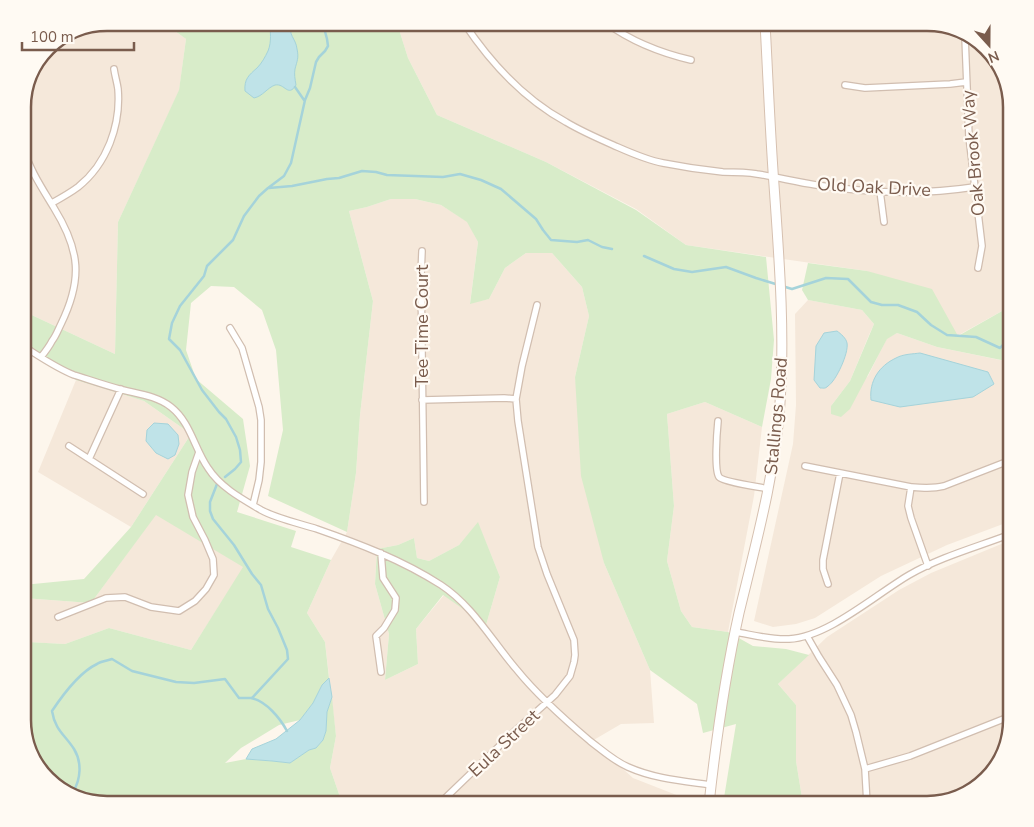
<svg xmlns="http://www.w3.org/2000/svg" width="1034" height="827" font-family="'Nunito Sans',sans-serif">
<rect width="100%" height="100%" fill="#fdf6ec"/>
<!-- residential -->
<path fill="#f5e8da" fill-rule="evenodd" d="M108 23H164L186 39 179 91 118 222 115 354 23 311V102L31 70 51 44Z
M397 23H927L982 43 1003 70 1011 108V306L957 336 867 271 686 245 636 209 546 162 437 115 408 58Z
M391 199H415L441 205 468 222 478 242 470 303 489 299 505 268 526 253H552L582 287 589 316 575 377 604 563 650 670 654 723 621 724 592 741 633 778 679 796 695 798 703 804H346L340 797 330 768 336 736 325 642 307 613 331 560 347 532 356 473 360 415 373 301 349 211 367 207ZM478 523 500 577 486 625 444 595 416 629 418 664 385 680 389 634 375 584 377 549 398 545 414 538 417 558 429 561 459 545Z
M808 300 862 310 874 324 869 335 850 381 831 406 868 376 887 338 897 333 937 347 1005 361 1011 355V521L947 545 881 576 815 618 796 624 773 627 754 621 793 444 796 405 795 314Z
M76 380 144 401 191 434 131 527 38 472Z
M705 402 762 427 754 496 728 632 692 627 681 611 667 561 674 506 667 414Z
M156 514 244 567 191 650 109 628 65 644 26 642 23 637V598L91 603Z
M1011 540V720L991 775 964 796 926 804H803L796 761V705L778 684 827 637 899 590 931 573Z"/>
<!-- green -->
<path fill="#d8ecc9" d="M164 23H397L408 58 437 115 546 162 636 210 686 245 766 257 774 340 771 379 762 427 705 402 667 414 674 506 667 561 681 611 692 627 728 632 753 646 786 649 809 655 778 684 796 705V761L803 804H723L736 724 703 733 697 704 650 670 604 563 581 476 575 377 589 316 582 287 552 253H526L505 268 489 299 470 304 478 242 467 222 441 205 415 199H391L367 207 349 211 373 301 360 415 356 473 347 532 268 496 283 430 276 350 262 310 234 287 211 286 191 303 186 350 196 379 243 419 250 466 237 512 296 531 291 547 331 560 307 613 325 642 329 678 322 685 313 703 300 720 279 725 241 748 225 763 246 759 272 761 290 763 309 750 316 748 323 740 326 731 327 712 332 697 336 736 330 768 340 797 346 804H107L52 784 31 757 23 725V637L27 642 65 644 109 628 191 650 243 567 156 515 91 603 23 598V585L84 579 131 527 191 434 144 401 76 380 23 346V311L115 354 118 222 179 90 186 39Z
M808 263 867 271 932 289 958 336 1011 306V355L1006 361 937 347 897 333 887 339 850 409 841 417 831 414V406L850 381 874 324 862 310 808 300 802 290Z
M478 522 500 577 486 625 443 595 416 629 418 664 385 680 389 634 375 584 377 549 398 545 414 538 417 558 429 561 459 545Z"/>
<!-- water -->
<path fill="#bfe3e8" stroke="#a5d3da" d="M270 23H292C287 35 296 38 297 49 299 58 297 61 295 69 294 74 295 79 296 85 288 98 285 83 275 85 267 88 263 96 254 98L245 91C244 79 249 75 257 68 262 63 265 57 268 51 272 41 270 32 270 23Z
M837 331C841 334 846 338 847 343 849 353 836 381 828 386 825 389 824 388 820 388L814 380 816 346 824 333Z
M920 353 988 372 994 384 973 397 900 407 871 400C869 381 879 366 896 358 903 354 913 354 920 353Z
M154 423 168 424 178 435 179 444 175 455 168 459 156 453 146 441 147 430Z
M329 678 332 697 327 712 326 731 323 740 316 748 309 750 290 763 272 761 246 759 252 749 276 739 300 720 313 703 322 685Z"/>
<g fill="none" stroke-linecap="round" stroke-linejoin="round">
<!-- stream -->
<path stroke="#a5d3da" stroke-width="2.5" d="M295 87 304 100
M269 188 292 186 327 179 339 178 362 171 376 172 387 175 443 177 460 174 481 180 501 189 536 219 543 230 551 240 577 242 588 240 602 247 612 249
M644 256 674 269 692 272 726 267 756 278 792 289 826 278 848 279 871 302 882 305H898L917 312 931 325 947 335 976 337 1000 348 1011 336
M225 477 235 469 241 462 240 450 236 437 226 419 219 412 202 390 180 350 169 339 172 323 180 306 204 276 207 266 233 240 244 216 259 196 268 188 284 176 291 163 305 100 310 88 316 62 319 57 325 51 328 46 327 39 323 24 324 23
M217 484 210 502V511L213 519 234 545 252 574 261 585 268 609 278 628 287 650 288 659 252 698
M73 792C81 779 82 762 74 749 65 735 55 730 52 711 62 696 80 672 97 664 101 661 107 661 112 659L132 671 176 682 194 683 225 679 239 698C243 698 247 698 251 698 266 701 280 718 287 731"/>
<defs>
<path id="street" d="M464 23C490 62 524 99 566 122 581 131 597 138 613 145 629 152 646 160 663 163 683 167 703 170 723 172 734 172 746 172 757 174 777 177 796 182 816 185 868 193 923 195 974 187
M606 23C631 41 661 53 691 60
M965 37 969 137 982 246 978 268
M845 85 865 88 950 84 966 82
M23 146C29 169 42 188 54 208 80 250 83 279 61 324 58 330 56 336 52 341 49 347 45 352 41 357
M880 191 884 222
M52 203C61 198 70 193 78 187 107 164 121 125 118 89 117 82 115 76 114 69
M422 251 421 275 424 502
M230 328 242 348 259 407 261 420V462L259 480 253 505
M23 346C39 356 56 368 74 375 90 380 107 386 123 390 139 394 157 396 171 407 191 423 194 448 208 468 220 487 242 499 261 510 278 519 298 523 317 529 360 544 402 560 441 585 473 606 492 641 517 670 538 696 564 719 590 741 602 750 614 761 628 767 655 779 683 781 711 785
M121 389 89 459 143 494
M422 400 504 398 516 399
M718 421C717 431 714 470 719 477 723 482 760 487 769 489
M69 446 89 459
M805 466 911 487C922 488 932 489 944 486L1011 460
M911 487 908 506 911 518 928 566
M828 584 823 569V560L840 473
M58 617 106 598 125 597 151 607 179 611 195 601 206 589 214 575 213 559 205 540 193 517 188 495 192 472 199 452
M736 632C753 635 771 640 789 639 828 637 875 595 909 575 940 557 977 547 1011 534
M807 636 819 657 837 685 851 715 856 732 865 769 867 804
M381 672 376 636 384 628 395 610 396 598 383 578 381 553
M865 769 910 756 1011 716
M439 804 516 730 555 695 570 676 574 662 575 655 574 640 547 574 538 547 518 421 516 399 522 366 537 305"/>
<path id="secondary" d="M709 804C716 740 725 676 739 613 756 543 775 475 780 403 785 330 779 257 774 185 770 131 768 77 765 23"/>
</defs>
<!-- street casing -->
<use href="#street" stroke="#d1beb0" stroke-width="8"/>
<!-- secondary casing -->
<use href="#secondary" stroke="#d6c0b0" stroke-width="11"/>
<!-- street -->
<use href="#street" stroke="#fff" stroke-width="5.5"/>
<!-- secondary -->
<use href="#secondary" stroke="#fff" stroke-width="9"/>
</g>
<g text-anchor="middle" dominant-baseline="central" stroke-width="4.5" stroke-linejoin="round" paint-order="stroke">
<!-- street labels -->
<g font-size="18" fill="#7a5c4d" stroke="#fffaf3">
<text transform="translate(973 153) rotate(-95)">Oak Brook Way</text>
<text transform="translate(874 187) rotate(3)">Old Oak Drive</text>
<text transform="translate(422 326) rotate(-90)">Tee Time Court</text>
<text transform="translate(776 416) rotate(-85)">Stallings Road</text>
<text transform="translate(504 743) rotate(-43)">Eula Street</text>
</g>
</g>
<!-- crop -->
<path d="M0 0H1034V827H0ZM107 31H927A76 76 0 0 1 1003 107V720A76 76 0 0 1 927 796H107A76 76 0 0 1 31 720V107A76 76 0 0 1 107 31Z" fill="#fffaf3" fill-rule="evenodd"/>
<path fill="none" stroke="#7a5c4d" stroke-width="2.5" d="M107 31H927A76 76 0 0 1 1003 107V720A76 76 0 0 1 927 796H107A76 76 0 0 1 31 720V107A76 76 0 0 1 107 31Z"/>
<!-- north arrow -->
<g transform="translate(989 45) rotate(159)" stroke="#fffaf3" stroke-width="4" paint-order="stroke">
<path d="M0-4L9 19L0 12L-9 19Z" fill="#7a5c4d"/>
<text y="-8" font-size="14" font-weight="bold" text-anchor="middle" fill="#7a5c4d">N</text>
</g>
<!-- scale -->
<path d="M22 42v8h112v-8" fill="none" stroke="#7a5c4d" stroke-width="2.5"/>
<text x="30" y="42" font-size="15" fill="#7a5c4d" stroke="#fffaf3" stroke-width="4" paint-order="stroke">100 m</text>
</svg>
